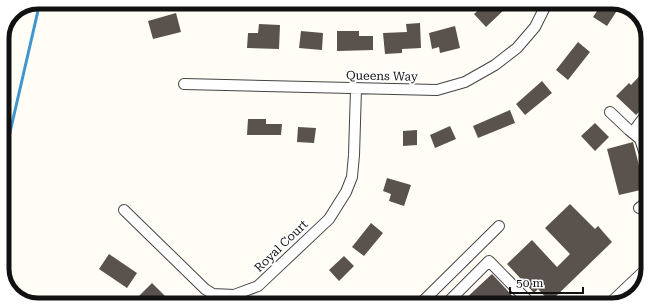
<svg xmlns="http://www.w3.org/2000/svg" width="650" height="307" font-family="'Roboto Serif',serif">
<rect width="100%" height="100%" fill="#fffdf5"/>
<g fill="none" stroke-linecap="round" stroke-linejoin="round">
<!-- stream -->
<path stroke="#3f96cf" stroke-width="3" d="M2 167 40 2"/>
</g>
<!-- building -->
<path fill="#5a524d" d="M484 5H501L505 9 486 27 474 14Z
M601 5 620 6 607 26 593 17Z
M176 13 181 32 153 39 148 21Z
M420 23 421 48 402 49V53L385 54 383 33 407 32 406 24Z
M259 24 280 25 279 49 247 48 248 33H258Z
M455 26 460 48 440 53 439 47 432 49 429 33Z
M301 31 323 33 322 50 299 48Z
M337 31H359V36H373V50L337 51Z
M578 42 590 52 568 80 556 70Z
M647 68V104L636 115 616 96 629 83 631 85Z
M542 81 552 93 525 115 516 104Z
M510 110 515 123 478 138 473 126Z
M248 119H266V124H282L281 135H247Z
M595 123 609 137 595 151 581 136Z
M450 126 456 139 435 148 430 135Z
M298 127 316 128 314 143 297 142Z
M417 130V145L403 146V131Z
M633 142 645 189 619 195 607 149Z
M387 178 411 185 404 206 389 201 391 194 383 191Z
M570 204 595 229 598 226 612 242 550 302 538 289 534 293 507 264 532 240 557 267 570 254 545 228Z
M371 223 383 233 364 256 352 247Z
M109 254 137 273 127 288 99 269Z
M344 256 354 266 339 281 329 270Z
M492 274 520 304H466L463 301Z
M152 283 171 302H137L135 300Z"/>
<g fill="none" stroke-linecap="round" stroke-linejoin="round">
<defs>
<path id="minor" d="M184 84 437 90 465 82 495 65 517 48 535 27 546 5
M610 112 629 130 640 139 646 157
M633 132 647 113
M639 208 646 203
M124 210 205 289 213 294 234 295 258 286 329 219 346 192 352 177 354 155 356 89
M420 304 499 226
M446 304 489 261 532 305
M608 305 645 270"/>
</defs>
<!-- minor casing -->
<use href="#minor" stroke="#444" stroke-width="12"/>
<!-- minor -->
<use href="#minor" stroke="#fff" stroke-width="10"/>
</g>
<g text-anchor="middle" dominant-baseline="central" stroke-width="4" stroke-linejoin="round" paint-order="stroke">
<!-- street labels -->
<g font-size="12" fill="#111" stroke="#fff">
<text transform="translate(382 76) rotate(1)">Queens Way</text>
<text transform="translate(281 246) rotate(-44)">Royal Court</text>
</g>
</g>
<!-- crop -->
<path d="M0 0H650V307H0ZM38 9H612A29 29 0 0 1 641 38V269A29 29 0 0 1 612 298H38A29 29 0 0 1 9 269V38A29 29 0 0 1 38 9Z" fill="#fff" fill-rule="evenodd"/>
<path fill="none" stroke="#111" stroke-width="5" d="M38 9H612A29 29 0 0 1 641 38V269A29 29 0 0 1 612 298H38A29 29 0 0 1 9 269V38A29 29 0 0 1 38 9Z"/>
<!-- scale -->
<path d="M510 287v6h73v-6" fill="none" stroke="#111111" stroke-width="2"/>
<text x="516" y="287" font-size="12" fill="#111111" stroke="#ffffff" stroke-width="3" paint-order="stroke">50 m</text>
</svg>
